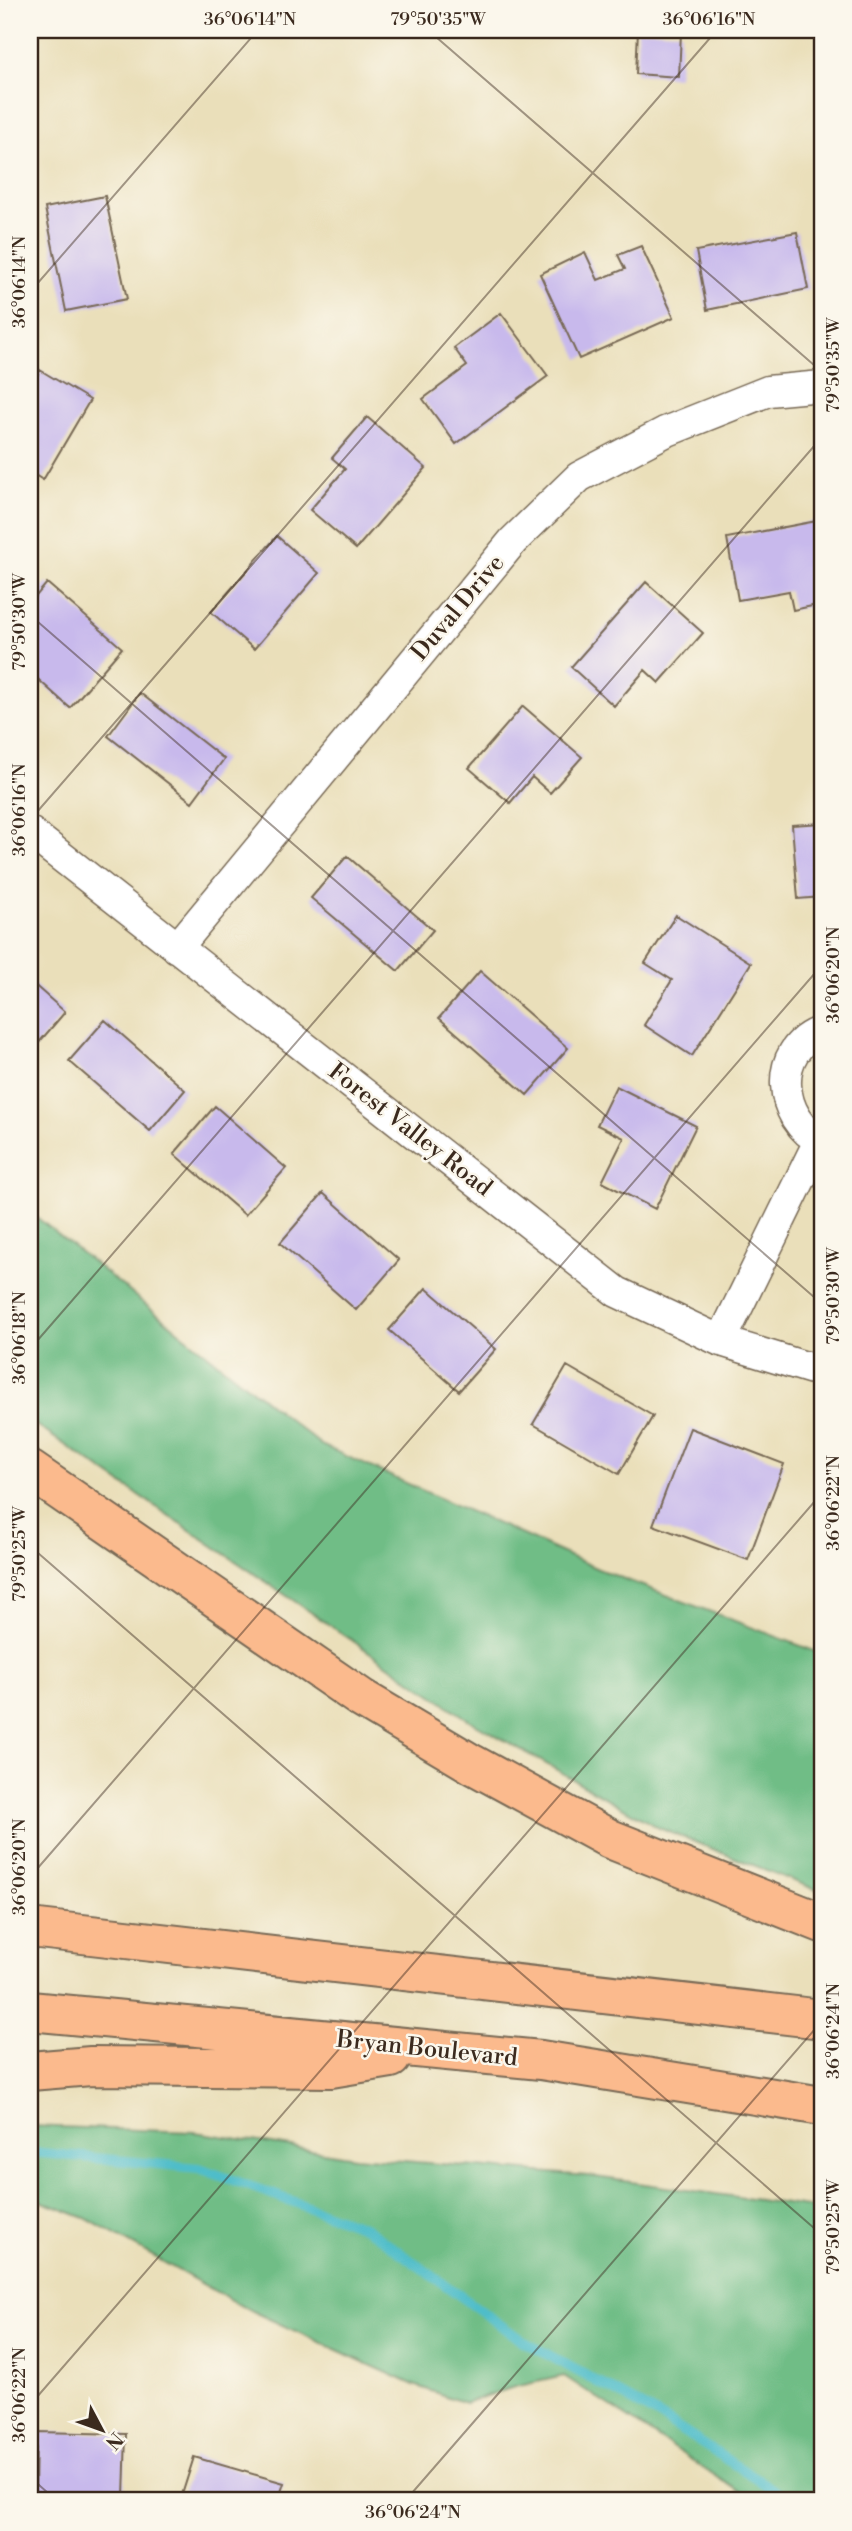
<svg xmlns="http://www.w3.org/2000/svg" width="852" height="2531" font-family="'Libre Bodoni',serif">
<rect width="100%" height="100%" fill="#fbf7ec"/>
<filter id="ink" filterUnits="userSpaceOnUse"><feTurbulence type="fractalNoise" baseFrequency=".0143" numOctaves="2"/><feDisplacementMap in="SourceGraphic" scale="14" xChannelSelector="R" yChannelSelector="G"/><feConvolveMatrix kernelMatrix="1 2 1 2 8 2 1 2 1" color-interpolation-filters="sRGB"/></filter>
<filter id="wash" filterUnits="userSpaceOnUse"><feTurbulence type="fractalNoise" baseFrequency=".00686" numOctaves="4" result="noise"/><feDisplacementMap in="SourceGraphic" scale="28" xChannelSelector="R" yChannelSelector="G"/><feGaussianBlur stdDeviation="1.57" result="paint"/><feColorMatrix in="noise" values="0 0 0 0 0 0 0 0 0 0 0 0 0 0 0 0 0 1.4 0 .05"/><feComposite in="paint" operator="in"/></filter>
<g filter="url(#wash)">
<rect width="100%" height="100%" fill="#eadfba"/>
<!-- forest -->
<path fill="#70bd86" stroke="#567452" stroke-width="2" d="M30 1212 321 1445 598 1569 822 1654V1892L659 1828 469 1720 30 1421Z
M30 2126 195 2132 355 2157 588 2176 822 2209V2501H754L564 2376 514 2387 465 2403 414 2385 245 2308 85 2218 30 2197Z"/>
<g fill="none" stroke-linecap="round" stroke-linejoin="round">
<!-- stream -->
<path stroke="#50bdc9" stroke-width="10" d="M30 2152 199 2168 366 2228 523 2341 659 2416 791 2501"/>
</g>
<g id="blocks">
<!-- building -->
<path fill="#c8b9ec" d="M638 30 681 32 679 77 636 74Z
M105 196 127 299 66 311 45 208Z
M797 232 808 289 707 310 696 251Z
M641 246 674 317 579 359 540 274 585 252 598 280 625 269 618 255Z
M501 313 548 376 456 444 423 399 467 366 454 348Z
M40 370 90 400 43 480 30 472V388Z
M367 417 426 468 356 549 310 510 345 469 332 458Z
M822 520V604L793 610 789 591 738 600 727 538Z
M277 536 319 573 254 649 211 612Z
M646 582 703 633 659 683 645 670 614 706 571 667Z
M47 583 122 648 70 708 30 672V603Z
M140 693 224 759 192 802 108 736Z
M523 706 582 757 550 793 532 777 510 803 469 768Z
M822 823V897L798 899 792 825Z
M347 856 433 930 398 971 311 898Z
M676 915 751 963 692 1056 644 1025 672 980 645 963Z
M480 971 568 1048 527 1095 439 1018Z
M30 981 65 1012 30 1053Z
M105 1020 185 1090 150 1131 69 1061Z
M616 1086 696 1126 655 1209 602 1182 624 1138 597 1125Z
M215 1106 286 1168 245 1215 174 1154Z
M323 1193 399 1260 356 1310 280 1243Z
M426 1288 496 1349 459 1391 389 1330Z
M567 1366 653 1416 619 1474 533 1424Z
M690 1428 784 1464 748 1560 653 1525Z
M36 2432 126 2434 124 2497 35 2494Z
M194 2457 284 2483 278 2501H180Z"/>
</g>
</g>
<g filter="url(#ink)">
<use href="#blocks" fill-opacity="0" stroke="#786955" stroke-width="2"/>
<g fill="none" stroke-linecap="round" stroke-linejoin="round">
<defs>
<path id="street" d="M30 832 617 1292 721 1341 822 1372
M177 948 513 541 579 477 665 432 768 391 822 386
M822 1031C770 1048 778 1121 822 1141
M721 1341 819 1141"/>
<path id="highway" d="M30 1470 361 1698 472 1764 610 1839 822 1923
M30 1928 822 2019
M30 2011 541 2060 822 2106
M30 2071 91 2066 331 2068 391 2058"/>
</defs>
<!-- street casing -->
<use href="#street" stroke="#786955" stroke-width="33"/>
<!-- highway casing -->
<use href="#highway" stroke="#786955" stroke-width="42"/>
<!-- street -->
<use href="#street" stroke="#fff" stroke-width="30"/>
<!-- highway -->
<use href="#highway" stroke="#fbba8d" stroke-width="38"/>
</g>
</g>
<!-- ticks -->
<path fill="none" stroke="#3b2a1e" stroke-width="2" stroke-opacity="0.45" d="M428 30 822 372M30 292 258 30M30 615 822 1304M30 820 717 30M30 1349 822 437M30 1546 822 2235M30 1877 822 965M30 2405 822 1493M30 2477 57 2501M405 2501 822 2021"/>
<g text-anchor="middle" dominant-baseline="central" stroke-width="5" stroke-linejoin="round" paint-order="stroke">
<!-- street labels -->
<g font-size="24" fill="#3b2a1e" stroke="#fbf7ec">
<text transform="translate(458 608) rotate(-50)">Duval Drive</text>
<text transform="translate(410 1130) rotate(38)">Forest Valley Road</text>
<text transform="translate(427 2049) rotate(6)">Bryan Boulevard</text>
</g>
</g>
<!-- margin -->
<rect width="852" height="2531" fill="none" stroke="#fbf7ec" stroke-width="77"/>
<!-- north arrow -->
<g transform="translate(102 2430) rotate(131)" stroke="#fbf7ec" stroke-width="5" paint-order="stroke">
<path d="M0-5L12 26L0 18L-12 26Z" fill="#3b2a1e"/>
<text y="-10" font-size="19" font-weight="bold" text-anchor="middle" fill="#3b2a1e">N</text>
</g>
<rect x="38" y="38" width="776" height="2454" fill="none" stroke="#3b2a1e" stroke-width="2.5"/>
<g font-size="18" text-anchor="middle" fill="#3b2a1e">
<text x="250" y="25">36°06'14"N</text>
<text x="438" y="25">79°50'35"W</text>
<text x="709" y="25">36°06'16"N</text>
<text transform="translate(19 282) rotate(-90)" y="6">36°06'14"N</text>
<text transform="translate(833 365) rotate(-90)" y="6">79°50'35"W</text>
<text transform="translate(19 622) rotate(-90)" y="6">79°50'30"W</text>
<text transform="translate(19 810) rotate(-90)" y="6">36°06'16"N</text>
<text transform="translate(833 975) rotate(-90)" y="6">36°06'20"N</text>
<text transform="translate(833 1296) rotate(-90)" y="6">79°50'30"W</text>
<text transform="translate(19 1338) rotate(-90)" y="6">36°06'18"N</text>
<text transform="translate(833 1503) rotate(-90)" y="6">36°06'22"N</text>
<text transform="translate(19 1554) rotate(-90)" y="6">79°50'25"W</text>
<text transform="translate(19 1867) rotate(-90)" y="6">36°06'20"N</text>
<text transform="translate(833 2031) rotate(-90)" y="6">36°06'24"N</text>
<text transform="translate(833 2227) rotate(-90)" y="6">79°50'25"W</text>
<text transform="translate(19 2395) rotate(-90)" y="6">36°06'22"N</text>
<text x="413" y="2518">36°06'24"N</text>
</g>
</svg>
